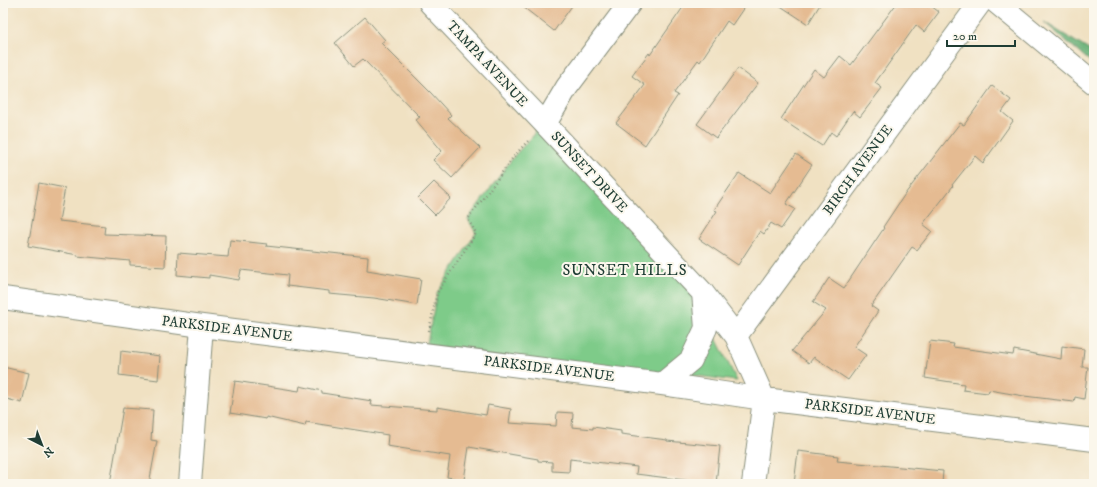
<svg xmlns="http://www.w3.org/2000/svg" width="1097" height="487" font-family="'IM FELL DW Pica',serif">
<rect width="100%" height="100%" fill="#fbf7ec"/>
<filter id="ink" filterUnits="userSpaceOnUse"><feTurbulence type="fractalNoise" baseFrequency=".025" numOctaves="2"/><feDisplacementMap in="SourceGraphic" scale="8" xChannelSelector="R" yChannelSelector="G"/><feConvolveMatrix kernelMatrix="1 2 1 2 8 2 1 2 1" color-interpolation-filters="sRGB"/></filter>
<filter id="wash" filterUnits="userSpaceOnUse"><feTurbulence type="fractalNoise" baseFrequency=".012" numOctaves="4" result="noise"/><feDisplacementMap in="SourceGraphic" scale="16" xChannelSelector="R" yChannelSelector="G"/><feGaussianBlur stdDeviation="0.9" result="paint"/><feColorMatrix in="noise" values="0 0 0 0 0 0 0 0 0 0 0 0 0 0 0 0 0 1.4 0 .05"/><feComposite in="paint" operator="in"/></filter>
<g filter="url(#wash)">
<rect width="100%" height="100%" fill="#f0e1c2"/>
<!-- green -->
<path fill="#7ecb89" stroke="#4e845e" d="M539 118 703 293 706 328 662 384 425 353 437 293 476 233 468 219 515 155 533 136Z
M715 336 737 381 691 375Z"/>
<!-- forest -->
<path fill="#66af75" stroke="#427654" d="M1044 22 1094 53V65Z"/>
<g id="blocks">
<!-- building -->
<path fill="#e5bb92" d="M518 3H574L554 31Z
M686 3H747L732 25 727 21 700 62 698 60 674 93 678 95 645 145 616 123 645 85 632 76 649 53 650 55Z
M776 3H821L808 24Z
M897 3H927L939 12 924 32 916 25 875 83 882 88 860 117 853 111 836 136 831 132 822 146 781 119 814 69 824 77 840 56 851 65Z
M365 17 385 40 381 43 431 93 451 115 448 118 480 148 452 178 433 160 442 151 416 120 420 117 363 59 354 66 335 43Z
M738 68 758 83 716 138 697 124Z
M992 86 1011 100 1002 112 1013 121 983 163 975 156 952 185 953 186 923 224 932 231 917 250 912 247 871 306 878 311 854 347 866 355 848 380 814 357 809 363 792 351 826 310 813 302 829 278 844 288 884 228 883 227 905 194 960 123 964 125Z
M796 154 812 165 786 204 795 209 781 229 771 223 764 234 760 231 738 265 699 239 717 211 714 210 739 173 770 193Z
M434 182 451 198 435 215 418 198Z
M39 183 65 188 59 221 105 226 104 234 166 236 165 267 130 265V261L77 256 78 255 28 246Z
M230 240 267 244 266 246 368 257 367 270 421 279 417 305 374 298 329 294V291L287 286 288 275 241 270 239 280 209 275V278L177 275 178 253 228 257Z
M930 341 954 344 953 347 1013 355 1014 350 1061 359 1062 346 1084 349 1082 367H1088L1084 399 1075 397 1074 402 1024 396 989 390 988 393 963 390 964 384 925 378Z
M121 351 160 356 158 380 119 375Z
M3 367 29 373 22 403 3 398Z
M235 381 299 391 300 386 322 391V393L372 401 371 405 437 410V407L486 415 488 405 511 409 509 423 556 426 557 412 573 413 572 427 593 429V427L621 431V434L667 440V441L720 446 716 484 636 474 637 467 570 459 569 472 552 471V462L538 461V459L469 447 464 480 447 477 450 456 387 446 388 435 306 422 305 426 266 417V419L230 413Z
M123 408 153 410 151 440 157 441 149 484H110Z
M798 451 838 456 837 461 943 471 942 484H794Z"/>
</g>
</g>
<g filter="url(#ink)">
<use href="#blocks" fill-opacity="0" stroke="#888f7b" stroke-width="1"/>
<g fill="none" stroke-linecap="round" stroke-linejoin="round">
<defs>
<path id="minor" d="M430 3 545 124
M630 3 567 87 545 124 703 293 736 336 764 399 753 484
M997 3 1094 83
M3 298 202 326 662 384 764 399 1094 440
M736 336 980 3
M662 384 691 360 706 328 703 293
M190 484 202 326"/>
</defs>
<!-- minor casing -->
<use href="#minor" stroke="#888f7b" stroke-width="24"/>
<!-- path -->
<path stroke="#888f7b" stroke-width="2.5" stroke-dasharray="1 3" stroke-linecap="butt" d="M429 331 437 293 476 233 468 219 515 155 529 140"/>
<!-- minor -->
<use href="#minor" stroke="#fff" stroke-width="22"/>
</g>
</g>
<g text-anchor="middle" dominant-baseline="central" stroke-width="4" stroke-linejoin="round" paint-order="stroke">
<!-- street labels -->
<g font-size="14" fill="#1f3d34" stroke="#fbf7ec">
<text transform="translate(487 64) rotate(47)">TAMPA AVENUE</text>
<text transform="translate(858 170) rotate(-54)">BIRCH AVENUE</text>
<text transform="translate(589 172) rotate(47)">SUNSET DRIVE</text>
<text transform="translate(227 329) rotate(7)">PARKSIDE AVENUE</text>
<text transform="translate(549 369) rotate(7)">PARKSIDE AVENUE</text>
<text transform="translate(870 412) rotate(7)">PARKSIDE AVENUE</text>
</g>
<!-- neighbourhood labels -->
<g font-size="15" letter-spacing="1" fill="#1f3d34" stroke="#fbf7ec">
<text x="625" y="270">SUNSET HILLS</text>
</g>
</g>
<!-- margin -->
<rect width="1097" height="487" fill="none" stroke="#fbf7ec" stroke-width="16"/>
<!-- north arrow -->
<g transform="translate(42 445) rotate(138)" stroke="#fbf7ec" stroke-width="3" paint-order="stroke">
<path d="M0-3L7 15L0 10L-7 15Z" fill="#1f3d34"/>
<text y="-6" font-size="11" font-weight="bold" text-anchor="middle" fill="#1f3d34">N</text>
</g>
<!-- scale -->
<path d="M947 40v6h68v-6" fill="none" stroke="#1f3d34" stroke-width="2"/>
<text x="953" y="40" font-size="12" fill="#1f3d34" stroke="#fbf7ec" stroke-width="3" paint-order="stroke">20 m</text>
</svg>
